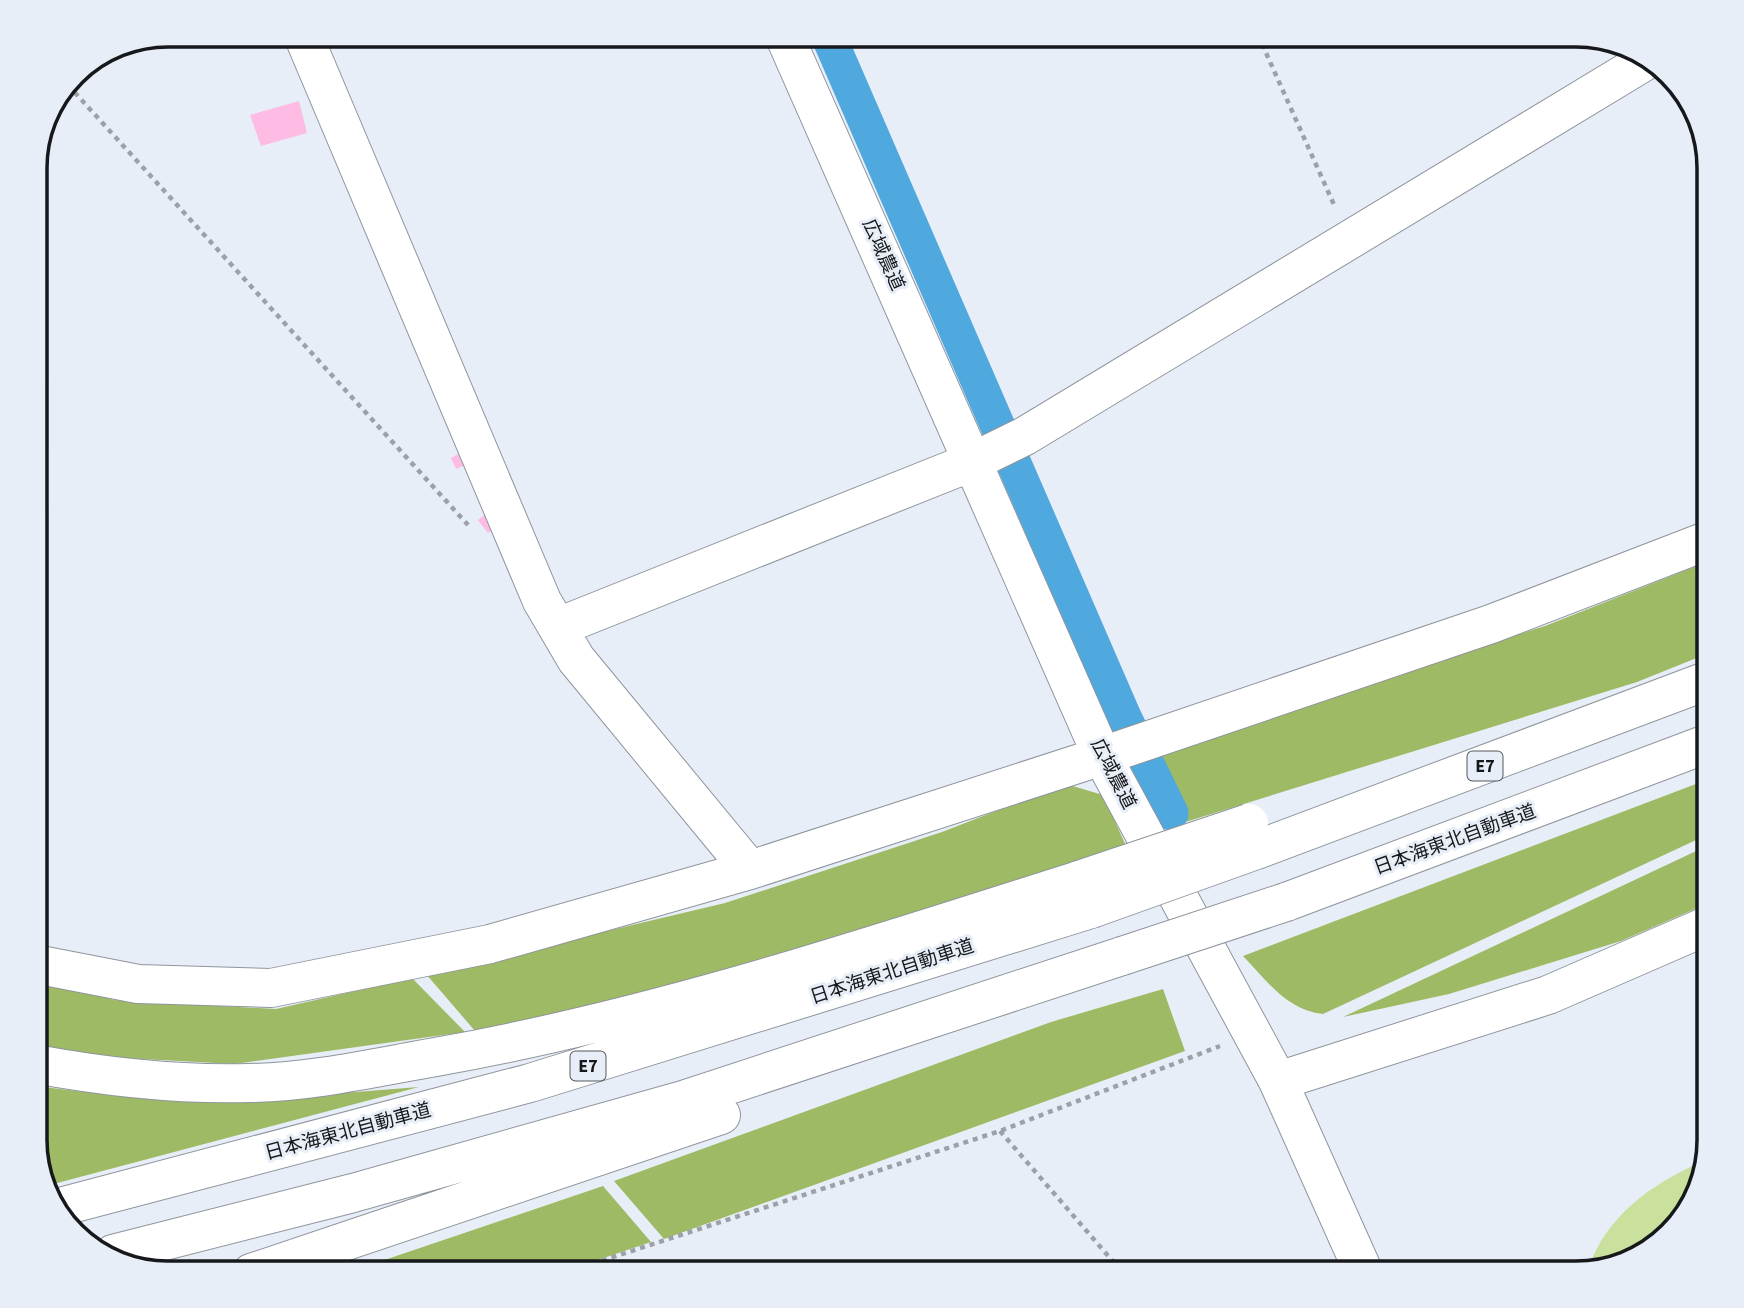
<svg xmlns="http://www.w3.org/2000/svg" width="1744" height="1308" font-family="'Source Sans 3','Noto Sans JP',sans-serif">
<rect width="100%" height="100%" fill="#e8eef7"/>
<!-- green -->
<path fill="#c9e19c" d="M1701 1162 1681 1221 1634 1259 1588 1270C1605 1216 1652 1184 1701 1162Z"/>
<!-- forest -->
<path fill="#9eba65" d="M1709 561V653L1637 682 1166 828 1138 778 1135 766 1147 752 1174 741 1545 626Z
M1709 779V834L1323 1014C1287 1010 1267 981 1243 956Z
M1066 784 1103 795 1126 846 631 1001 475 1031 426 974 725 903 942 832Z
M1709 845V903L1621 941 1449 994 1343 1017Z
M35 977 114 1000 276 1009 412 978 465 1032 234 1064 68 1055 35 1046Z
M1163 989 1185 1051 664 1239 614 1181 1051 1022Z
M35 1086 127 1097 229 1102 419 1087 46 1186 35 1148Z
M603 1186 651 1242 559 1273H346Z"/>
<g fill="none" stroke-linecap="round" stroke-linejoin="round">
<!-- canal -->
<path stroke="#50a9de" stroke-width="35" d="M828 35 1124 717 1171 813"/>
</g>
<!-- building -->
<path fill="#febbe4" d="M161 38 162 40 103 66 101 61Z
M299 101 307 133 261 146 250 115Z
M469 448 475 461 456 469 451 458Z
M493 508 502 522 488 533 478 520Z"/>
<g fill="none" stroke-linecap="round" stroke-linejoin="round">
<defs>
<path id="minor" d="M303 35 542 601 576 659 750 870
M784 35 1102 756 1278 1081 1364 1273
M558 627 974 461 1025 436 1647 60
M35 964 138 984 271 988 490 944 750 870 1102 756 1491 624 1709 540
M1278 1081 1548 995 1709 925"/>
<path id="highway" d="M1259 849 1709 680
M1286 902 1709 743
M35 1064C106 1077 178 1085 249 1083 314 1082 377 1067 441 1056 659 1017 868 947 1079 880
M56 1208 530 1083 1091 909
M113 1254 353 1193 683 1100 1122 956
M251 1273 721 1115"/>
</defs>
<!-- minor casing -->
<use href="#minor" stroke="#8f959d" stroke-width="40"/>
<!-- highway casing -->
<use href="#highway" stroke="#8f959d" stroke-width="40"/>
<!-- path -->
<path stroke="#9ca0a7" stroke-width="4.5" stroke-dasharray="5 5" stroke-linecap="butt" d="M1258 35 1335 207
M68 85 468 525
M1000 1131 1123 1273
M564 1273 1000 1131 1220 1046"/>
<!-- minor -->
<use href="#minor" stroke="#fff" stroke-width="38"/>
<!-- highway -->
<use href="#highway" stroke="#fff" stroke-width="38"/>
<defs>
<path id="highway-bridge" d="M1079 880 1249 823
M1091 909 1259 849
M1122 956 1286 902"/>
</defs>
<!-- highway-bridge casing -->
<use href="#highway-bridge" stroke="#8f959d" stroke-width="40" stroke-linecap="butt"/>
<!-- highway-bridge -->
<use href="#highway-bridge" stroke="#fff" stroke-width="38"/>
</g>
<g text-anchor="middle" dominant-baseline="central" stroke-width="6" stroke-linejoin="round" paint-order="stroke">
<!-- shield labels -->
<g fill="#e8eef7" stroke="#55585d" stroke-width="2">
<rect x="1467.5" y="751.5" width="35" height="29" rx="5"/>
<rect x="570.5" y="1051.5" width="35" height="29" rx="5"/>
</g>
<g font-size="18" font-weight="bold" fill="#16181b">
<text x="1485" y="766">E7</text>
<text x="588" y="1066">E7</text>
</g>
<!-- street labels -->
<g font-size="19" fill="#16181b" stroke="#e8eef7">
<text transform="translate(883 255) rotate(66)">広域農道</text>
<text transform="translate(1113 774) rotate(63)">広域農道</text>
<text transform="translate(1455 840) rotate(-20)">日本海東北自動車道</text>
<text transform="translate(892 972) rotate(-18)">日本海東北自動車道</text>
<text transform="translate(348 1132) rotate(-15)">日本海東北自動車道</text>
</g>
</g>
<!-- crop -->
<path d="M0 0H1744V1308H0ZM168 47H1576A121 121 0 0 1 1697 168V1140A121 121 0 0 1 1576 1261H168A121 121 0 0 1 47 1140V168A121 121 0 0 1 168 47Z" fill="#e8eef7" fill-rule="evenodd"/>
<path fill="none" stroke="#16181b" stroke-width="3.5" d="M168 47H1576A121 121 0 0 1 1697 168V1140A121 121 0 0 1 1576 1261H168A121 121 0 0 1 47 1140V168A121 121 0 0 1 168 47Z"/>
</svg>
